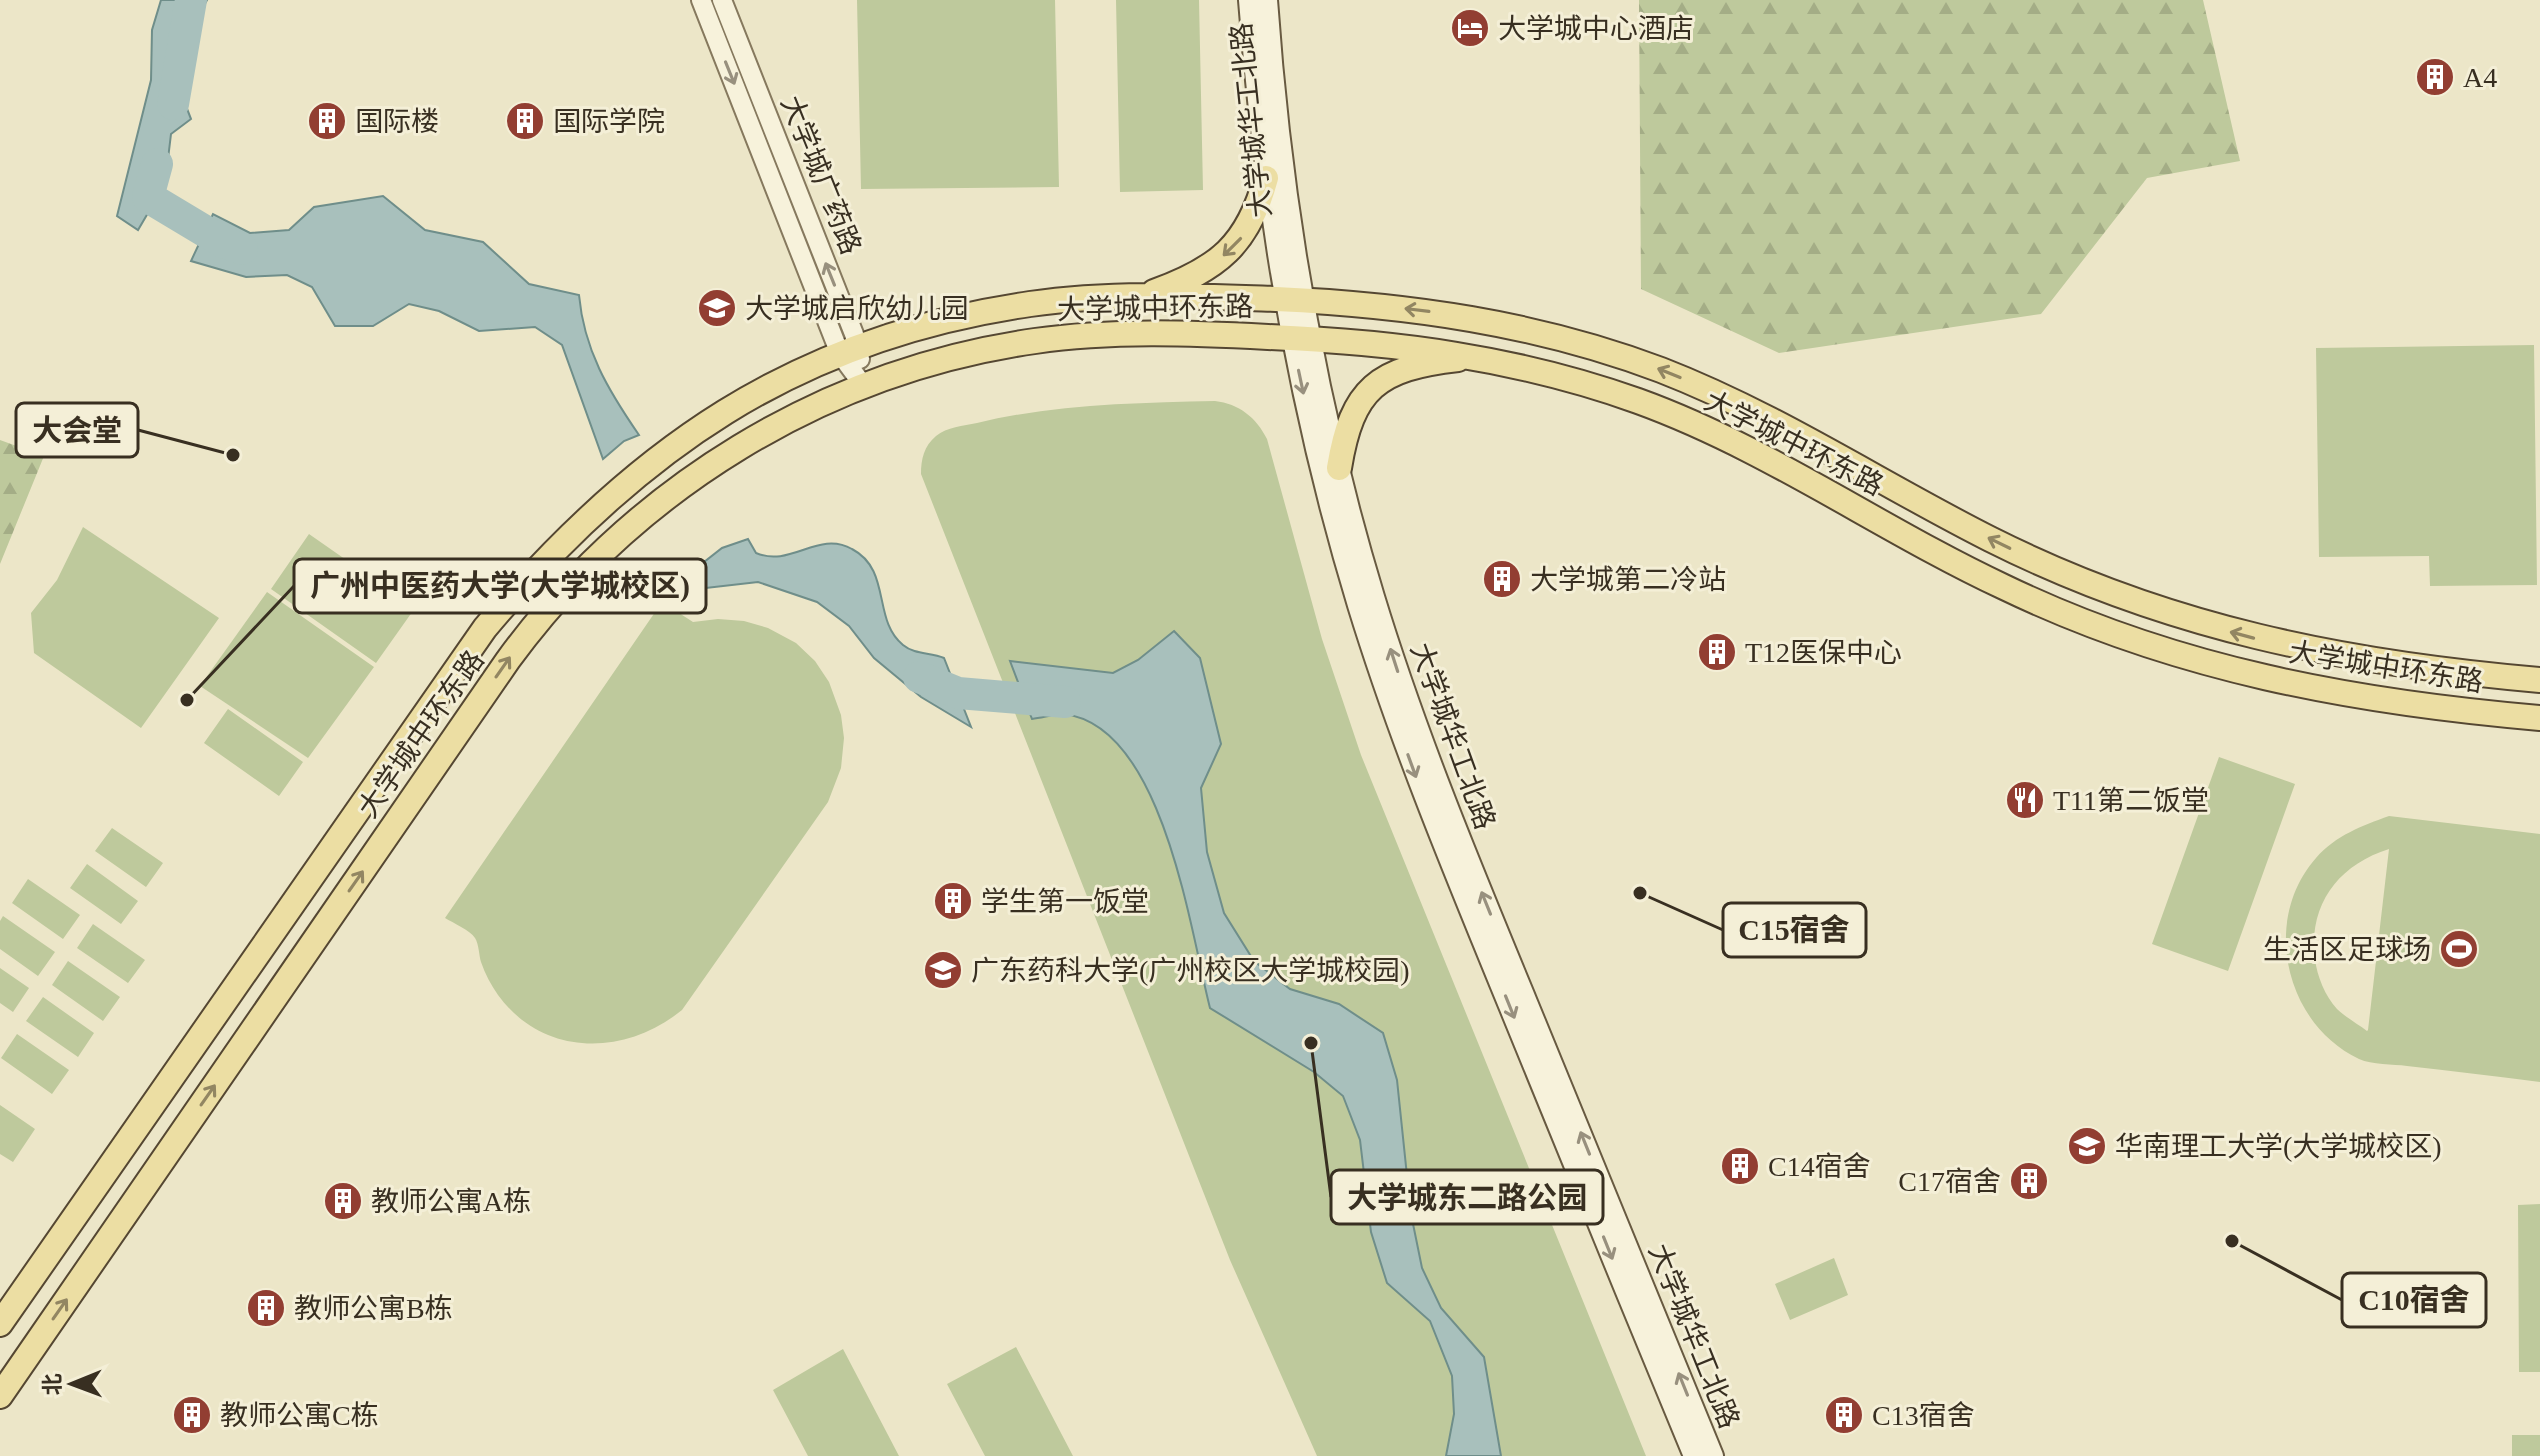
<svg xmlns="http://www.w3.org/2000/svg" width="2540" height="1456" font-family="'Times New Roman','Noto Sans SC',serif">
<defs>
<pattern id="forest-firs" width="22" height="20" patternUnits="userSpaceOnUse" patternTransform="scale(2)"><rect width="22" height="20" fill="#bec99c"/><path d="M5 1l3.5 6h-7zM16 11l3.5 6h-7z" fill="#a4ad86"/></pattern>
</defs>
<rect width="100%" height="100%" fill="#ece6c8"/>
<!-- green -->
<path fill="#bec99c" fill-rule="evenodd" d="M857 0H1055L1059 187 861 189Z
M1116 0H1199L1203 190 1120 192Z
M2534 345 2537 585 2430 586 2429 556 2319 557 2316 348Z
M1215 401C1239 404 1256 417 1267 439L1322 639 1361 755 1646 1456H1317L1230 1260 921 474C921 459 924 446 936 436 947 427 963 426 977 423 1055 404 1135 403 1215 401Z
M83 527 219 618 141 728 34 653 31 613 57 580Z
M309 534 415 608 376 663 271 589Z
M267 592 374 667 308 758 200 686Z
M662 602 693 622 718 619 744 621 768 628 796 643 815 661 829 682 841 715 844 738 841 768 828 802 682 1010C626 1056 544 1058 498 995 491 985 485 974 481 962 479 956 479 944 475 938 470 930 453 923 445 918Z
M228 709 303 762 279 796 204 743Z
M2219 757 2295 784 2228 971 2152 944Z
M2389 816 2540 834V1082C2496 1076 2451 1071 2407 1066 2393 1064 2372 1065 2359 1059 2285 1024 2261 920 2316 858 2336 835 2362 826 2389 816ZM2389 849 2368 1030 2367 1031C2358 1024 2345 1017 2337 1009 2325 996 2317 976 2315 959 2308 905 2338 865 2389 849Z
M112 828 163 863 146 887 95 851Z
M87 864 138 901 121 924 70 888Z
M28 879 80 915 63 939 12 903Z
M3 916 55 952 38 976 0 949V921Z
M93 924 145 960 128 983 77 948Z
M68 961 120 997 103 1021 52 985Z
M0 968 29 988 13 1012 0 1003Z
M43 997 94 1033 78 1057 26 1021Z
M17 1034 69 1070 52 1094 1 1058Z
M0 1105 35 1129 13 1162 0 1154Z
M2540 1204V1372H2519L2518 1205Z
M1834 1258 1848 1295 1790 1320 1775 1284Z
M1016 1347 1073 1456H985L947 1384Z
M843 1349 899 1456H808L773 1390Z
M2512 1435H2540V1456H2512Z"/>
<!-- forest -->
<path fill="url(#forest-firs)" d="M1639 0H2203L2240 161 2147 178 2041 314 1779 353 1641 289Z
M0 440 44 456 0 564Z"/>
<!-- water -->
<path fill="#a8c0bc" stroke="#6f8e8a" stroke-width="2" d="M161 0H207C180 49 169 65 191 119L171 134 165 184 138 230 117 216 151 80 152 30Z
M383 196 425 230 483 242 529 284 579 295C584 350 608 390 639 435L624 441 603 459 562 345 535 327 479 331 439 311 409 304 373 326H335L312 287 287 275 246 277 191 261 213 214 250 233 289 230 314 207Z
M748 539 756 553C791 568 818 530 852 549 892 570 872 620 903 645 915 655 931 652 944 658L971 727 921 697 874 658 849 626 817 602 758 582 697 589 686 586 685 577 722 548Z
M1174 631 1200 658 1221 744 1201 788 1207 852 1224 913 1254 961 1290 989 1339 1004 1383 1033 1397 1080 1411 1214 1422 1268 1441 1308 1484 1357 1501 1456H1446L1454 1414 1452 1376 1430 1321 1387 1283 1371 1232 1360 1140 1343 1096 1314 1072 1210 1008C1190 930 1163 724 1063 714 1054 714 1042 718 1032 719L1010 661 1113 673 1138 660Z"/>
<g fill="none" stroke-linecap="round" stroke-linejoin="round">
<!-- river -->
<path stroke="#a8c0bc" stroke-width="32" d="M173 104 191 0
M157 164 148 197 223 242 242 249
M919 677 958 693 1065 702"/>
<defs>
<path id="tertiary" d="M701 0 840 354 863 385
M722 0 854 334 860 359"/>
<path id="secondary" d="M1249 0C1264 205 1298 408 1358 605 1400 742 1455 874 1510 1008 1571 1157 1632 1307 1694 1456
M1267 0C1281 202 1315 403 1374 597 1416 735 1471 867 1526 1000 1588 1152 1651 1304 1713 1456"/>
<path id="primary" d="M1154 292C1218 269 1248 245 1266 178
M1339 468C1352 388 1378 368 1458 359
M0 1324 485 628C635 450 794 338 1030 304 1111 292 1194 296 1276 299 1408 305 1537 323 1661 370 1777 415 1879 483 1990 539 2167 628 2344 663 2540 680
M0 1396 508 660C634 488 824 371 1035 341 1112 330 1190 333 1268 337 1395 342 1518 358 1638 401 1768 448 1880 529 2004 587 2174 669 2353 702 2540 718"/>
</defs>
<!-- tertiary casing -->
<use href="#tertiary" stroke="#86795e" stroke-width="22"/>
<!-- secondary casing -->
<use href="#secondary" stroke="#685a41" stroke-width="24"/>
<!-- primary casing -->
<use href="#primary" stroke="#554732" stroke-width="28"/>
<!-- tertiary -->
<use href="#tertiary" stroke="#f7f2db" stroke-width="18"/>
<!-- secondary -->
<use href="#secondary" stroke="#f7f2db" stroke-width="20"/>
<!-- primary -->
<use href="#primary" stroke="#ecdea3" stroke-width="24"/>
</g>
<!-- one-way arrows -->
<defs><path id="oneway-shaft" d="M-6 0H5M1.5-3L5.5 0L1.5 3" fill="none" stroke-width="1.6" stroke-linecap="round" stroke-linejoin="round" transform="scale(2)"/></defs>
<g stroke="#98907e">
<use href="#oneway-shaft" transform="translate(730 73) rotate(68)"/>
<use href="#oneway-shaft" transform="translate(830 274) rotate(-112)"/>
<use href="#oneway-shaft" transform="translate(1301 382) rotate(78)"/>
<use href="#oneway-shaft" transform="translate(1394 660) rotate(-108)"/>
<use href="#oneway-shaft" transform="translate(1412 766) rotate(70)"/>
<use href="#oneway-shaft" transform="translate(1486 903) rotate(-112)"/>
<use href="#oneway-shaft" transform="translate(1510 1007) rotate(68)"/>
<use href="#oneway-shaft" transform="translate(1585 1143) rotate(-112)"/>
<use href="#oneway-shaft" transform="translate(1608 1248) rotate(68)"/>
<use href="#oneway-shaft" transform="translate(1683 1384) rotate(-112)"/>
</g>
<g stroke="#928662">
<use href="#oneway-shaft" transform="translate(1232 247) rotate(135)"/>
<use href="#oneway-shaft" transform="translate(1417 310) rotate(-173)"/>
<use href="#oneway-shaft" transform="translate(1669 373) rotate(-158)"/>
<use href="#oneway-shaft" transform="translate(1999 543) rotate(-154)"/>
<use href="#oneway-shaft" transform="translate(2242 635) rotate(-165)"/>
<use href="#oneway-shaft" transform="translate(503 667) rotate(-55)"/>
<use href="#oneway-shaft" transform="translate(356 881) rotate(-55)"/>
<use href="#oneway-shaft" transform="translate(208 1095) rotate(-55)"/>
<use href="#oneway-shaft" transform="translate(60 1309) rotate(-55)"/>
</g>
<!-- icons -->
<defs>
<symbol id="hotel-disc" viewBox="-11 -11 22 22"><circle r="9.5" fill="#923e32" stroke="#f4efd7"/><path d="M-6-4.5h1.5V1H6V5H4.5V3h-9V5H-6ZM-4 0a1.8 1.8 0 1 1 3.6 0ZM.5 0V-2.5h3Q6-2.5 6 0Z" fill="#fff"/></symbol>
<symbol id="building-disc" viewBox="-11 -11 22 22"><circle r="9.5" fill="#923e32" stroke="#f4efd7"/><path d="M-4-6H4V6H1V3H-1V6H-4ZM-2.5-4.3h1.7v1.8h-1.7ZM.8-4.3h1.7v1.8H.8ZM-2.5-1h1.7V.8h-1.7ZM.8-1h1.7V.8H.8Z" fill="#fff"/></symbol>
<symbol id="school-disc" viewBox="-11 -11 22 22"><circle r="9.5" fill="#923e32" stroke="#f4efd7"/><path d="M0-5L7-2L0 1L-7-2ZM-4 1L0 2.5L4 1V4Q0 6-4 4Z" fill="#fff"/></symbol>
<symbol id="restaurant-disc" viewBox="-11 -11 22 22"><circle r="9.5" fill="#923e32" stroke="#f4efd7"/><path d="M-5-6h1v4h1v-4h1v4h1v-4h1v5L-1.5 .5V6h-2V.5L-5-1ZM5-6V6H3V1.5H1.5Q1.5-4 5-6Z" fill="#fff"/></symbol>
<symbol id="stadium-disc" viewBox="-11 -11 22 22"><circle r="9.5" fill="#923e32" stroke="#f4efd7"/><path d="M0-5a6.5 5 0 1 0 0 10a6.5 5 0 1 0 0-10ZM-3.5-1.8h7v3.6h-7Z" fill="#fff"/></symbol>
<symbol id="university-disc" viewBox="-11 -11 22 22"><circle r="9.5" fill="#923e32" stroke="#f4efd7"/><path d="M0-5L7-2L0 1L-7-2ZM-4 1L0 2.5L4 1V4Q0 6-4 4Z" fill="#fff"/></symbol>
</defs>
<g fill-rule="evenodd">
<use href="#hotel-disc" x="1448" y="6" width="44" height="44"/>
<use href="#building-disc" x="2413" y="55" width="44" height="44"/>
<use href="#building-disc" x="305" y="99" width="44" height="44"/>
<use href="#building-disc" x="503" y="99" width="44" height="44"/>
<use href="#school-disc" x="695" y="286" width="44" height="44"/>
<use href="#building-disc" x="1480" y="557" width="44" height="44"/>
<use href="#building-disc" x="1695" y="630" width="44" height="44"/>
<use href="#restaurant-disc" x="2003" y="778" width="44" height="44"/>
<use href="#building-disc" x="931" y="879" width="44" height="44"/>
<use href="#stadium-disc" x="2437" y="927" width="44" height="44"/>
<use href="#university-disc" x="921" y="948" width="44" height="44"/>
<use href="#university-disc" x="2065" y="1124" width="44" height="44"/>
<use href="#building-disc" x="1718" y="1144" width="44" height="44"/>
<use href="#building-disc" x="2007" y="1159" width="44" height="44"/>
<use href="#building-disc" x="321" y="1179" width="44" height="44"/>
<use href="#building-disc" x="244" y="1286" width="44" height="44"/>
<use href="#building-disc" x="170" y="1393" width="44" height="44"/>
<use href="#building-disc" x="1822" y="1393" width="44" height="44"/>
</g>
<g text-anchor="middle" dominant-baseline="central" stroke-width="6" stroke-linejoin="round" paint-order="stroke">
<!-- poi labels -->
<g font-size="28" fill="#382f21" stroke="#f4efd7" text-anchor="start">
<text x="1498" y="28">大学城中心酒店</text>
<text x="2463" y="77">A4</text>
<text x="355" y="121">国际楼</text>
<text x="553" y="121">国际学院</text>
<text x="745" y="308">大学城启欣幼儿园</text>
<text x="1530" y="579">大学城第二冷站</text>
<text x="1745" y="652">T12医保中心</text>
<text x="2053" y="800">T11第二饭堂</text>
<text x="981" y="901">学生第一饭堂</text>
<text x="2431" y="949" text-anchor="end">生活区足球场</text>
<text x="971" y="970">广东药科大学(广州校区大学城校园)</text>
<text x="2115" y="1146">华南理工大学(大学城校区)</text>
<text x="1768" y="1166">C14宿舍</text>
<text x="2001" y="1181" text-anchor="end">C17宿舍</text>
<text x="371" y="1201">教师公寓A栋</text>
<text x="294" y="1308">教师公寓B栋</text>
<text x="220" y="1415">教师公寓C栋</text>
<text x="1872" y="1415">C13宿舍</text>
</g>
<!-- street labels -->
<g font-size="28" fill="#382f21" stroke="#f4efd7">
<text transform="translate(1251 120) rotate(-96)">大学城华工北路</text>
<text transform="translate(821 175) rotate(68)">大学城广药路</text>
<text transform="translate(1155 308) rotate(-1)">大学城中环东路</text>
<text transform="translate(1794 443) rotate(27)">大学城中环东路</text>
<text transform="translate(2386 667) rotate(9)">大学城中环东路</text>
<text transform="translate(421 734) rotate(-55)">大学城中环东路</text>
<text transform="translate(1453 736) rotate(70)">大学城华工北路</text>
<text transform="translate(1694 1336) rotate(68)">大学城华工北路</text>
</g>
</g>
<!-- callouts -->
<path fill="none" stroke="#382f21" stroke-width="3" d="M233 455L138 430M187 700L294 586M1640 893L1723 930M1311 1043L1331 1197M2232 1241L2342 1300"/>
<g fill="#382f21" stroke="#f4efd7" stroke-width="3">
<circle cx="233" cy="455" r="8"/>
<circle cx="187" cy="700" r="8"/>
<circle cx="1640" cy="893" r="8"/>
<circle cx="1311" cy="1043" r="8"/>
<circle cx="2232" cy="1241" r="8"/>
</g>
<g fill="#f4efd7" stroke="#382f21" stroke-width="3">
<rect x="16" y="403" width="122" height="54" rx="8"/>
<rect x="294" y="559" width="412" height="54" rx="8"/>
<rect x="1723" y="903" width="143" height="54" rx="8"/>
<rect x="1331" y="1170" width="272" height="54" rx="8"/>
<rect x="2342" y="1273" width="144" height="54" rx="8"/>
</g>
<g font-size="30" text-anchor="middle" font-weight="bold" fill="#382f21">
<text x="77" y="441">大会堂</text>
<text x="500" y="596">广州中医药大学(大学城校区)</text>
<text x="1794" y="940">C15宿舍</text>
<text x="1467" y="1208">大学城东二路公园</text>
<text x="2414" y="1310">C10宿舍</text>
</g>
<!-- north arrow -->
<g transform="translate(72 1384) rotate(269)" stroke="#f4efd7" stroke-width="6" paint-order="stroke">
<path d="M0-6L14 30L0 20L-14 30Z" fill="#382f21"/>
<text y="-12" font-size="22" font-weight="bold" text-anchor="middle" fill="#382f21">北</text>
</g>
</svg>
